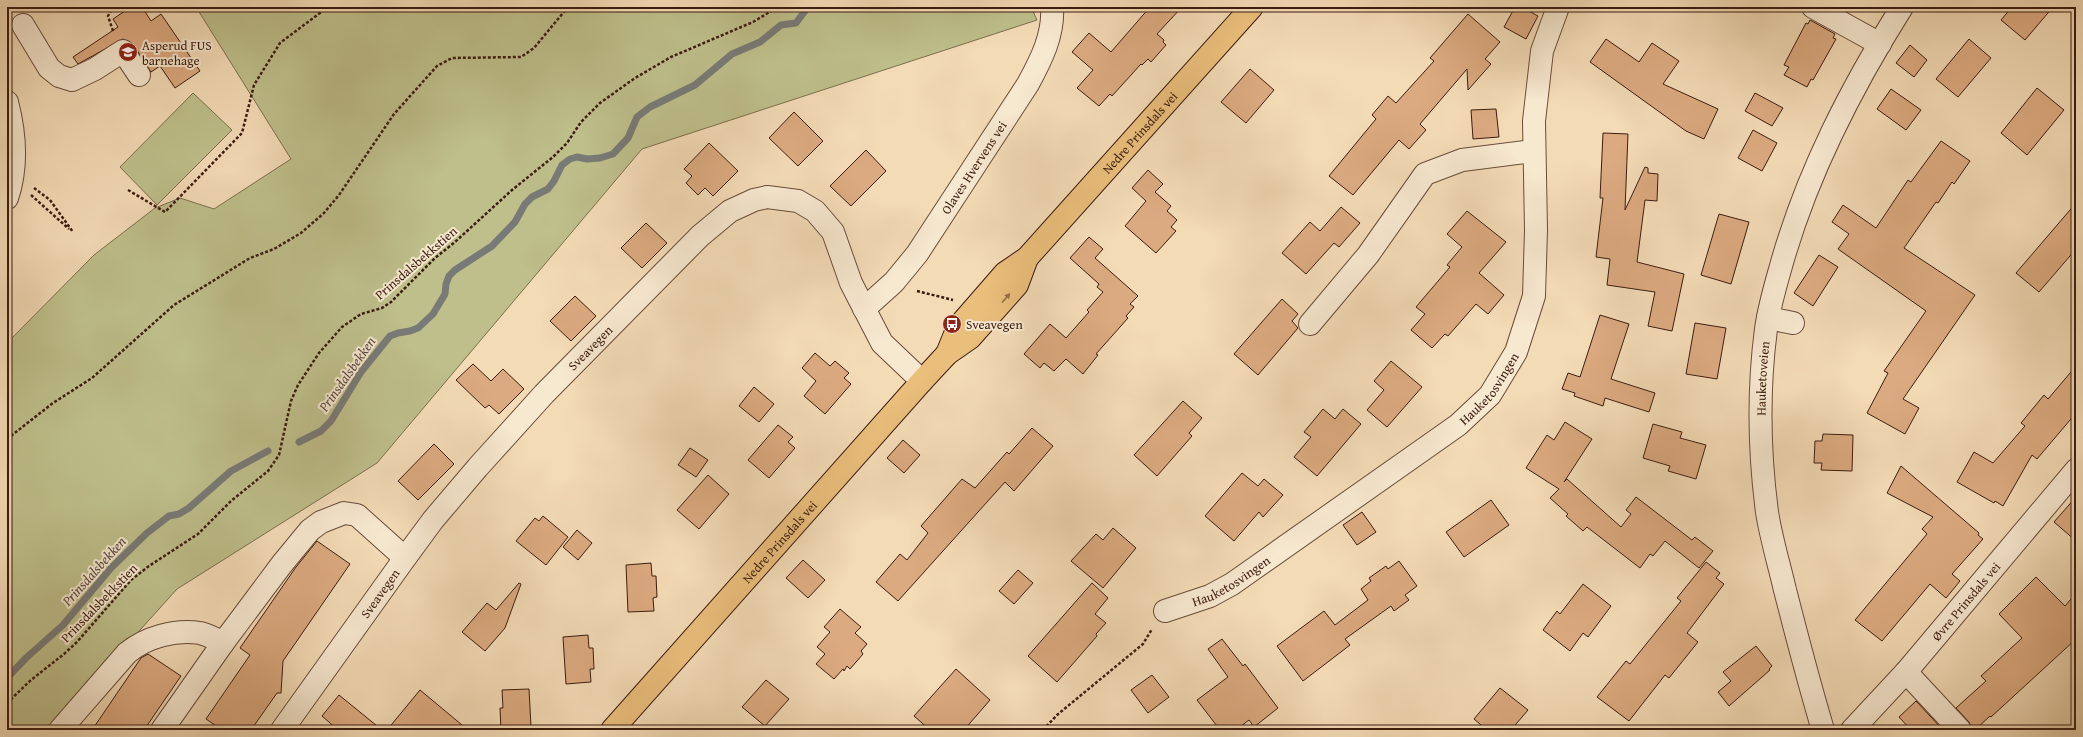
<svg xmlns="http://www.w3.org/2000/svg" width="2083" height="737" font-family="'Gentium Book Plus',serif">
<rect width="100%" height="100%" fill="#f3dbb6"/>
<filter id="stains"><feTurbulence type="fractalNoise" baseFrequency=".005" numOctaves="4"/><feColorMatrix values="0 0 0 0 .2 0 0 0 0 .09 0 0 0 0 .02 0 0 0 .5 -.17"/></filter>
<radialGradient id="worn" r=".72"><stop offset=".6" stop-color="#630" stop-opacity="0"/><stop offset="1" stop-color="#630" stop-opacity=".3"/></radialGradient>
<!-- green -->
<path fill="#bebf8b" stroke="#7c6e4e" d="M196 7H1031L1037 20 642 149 377 463 177 589 50 730H7V343L94 255 155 208 180 198 214 209 291 159Z
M193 93 232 130 157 205 120 167Z"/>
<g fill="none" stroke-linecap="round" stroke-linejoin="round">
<!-- stream -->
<path stroke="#797a77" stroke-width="7" d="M842 7H844
M299 442 321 431 331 421 361 372 390 336 398 333 410 331 418 328 433 314 445 294 446 284 449 276 455 270 492 246 515 222 525 204 532 197 548 189 554 181 562 165 570 159 577 157 587 159 600 158 613 154 628 138 637 117 650 107 695 85 732 54 760 42 781 25 796 23 808 7
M7 678 26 658 63 625 111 568 147 533 169 516 179 514 189 508 231 471 268 451"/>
</g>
<!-- building -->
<path fill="#dcaa80" stroke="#3b1c10" d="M131 7H142L151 21 161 14 200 71 175 88 160 66 151 72 133 44 123 39 78 64 73 57 118 27 113 19Z
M1150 7H1182L1157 34 1164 40 1163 42 1166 45 1151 62 1148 59 1142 65 1141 64 1112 96 1110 94 1099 106 1077 88 1093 70 1072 52 1089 33 1111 52Z
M1515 7H1521L1538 16 1526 39 1504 27Z
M2012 7H2053L2025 40 2001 20Z
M1468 14 1500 42 1485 59 1491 64 1468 90 1467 69 1420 124 1426 130 1409 149 1399 140 1353 195 1329 176 1376 119 1372 115 1388 96 1396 103 1434 61 1430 58Z
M1810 20 1835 34 1833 38 1836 39 1813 80 1811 79 1807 87 1784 75 1789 67 1784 65 1806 23 1808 24Z
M1606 39 1639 62 1652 43 1679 61 1663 84 1718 109 1704 139 1686 131 1590 62Z
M1969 39 1991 58 1958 97 1936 79Z
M1910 45 1927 60 1914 77 1896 63Z
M1250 69 1274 90 1246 123 1221 102Z
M2037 88 2064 110 2027 155 2001 133Z
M1891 89 1921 110 1906 130 1877 109Z
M1755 93 1783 108 1772 126 1745 111Z
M1496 109 1499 137 1473 139 1471 110Z
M794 112 823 141 798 166 769 138Z
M1753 130 1777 143 1762 171 1738 158Z
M1603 133 1628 134 1625 210 1645 167 1648 168V173L1658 174 1657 201 1645 200 1637 262 1684 274 1672 331 1648 326 1655 292 1607 285 1610 259 1596 257 1603 198H1600Z
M1941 141 1970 161 1954 184 1952 182 1938 203 1936 202 1904 248 1975 295 1903 399 1919 408 1905 434 1867 413 1888 373 1884 371 1926 311 1838 249 1849 234 1832 222 1843 205 1876 228 1908 180 1911 182Z
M709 143 738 171 713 196 705 188 698 195 686 183 692 176 684 169Z
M866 150 886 171 851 206 830 186Z
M1148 170 1163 184 1155 192 1171 206 1167 211 1177 220 1171 227 1176 231 1156 253 1125 226 1146 201 1132 188Z
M2076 203V249L2039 292 2016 273Z
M1341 207 1360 223 1339 247 1334 243 1306 274 1282 253 1310 222 1320 231Z
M1467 211 1506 242 1479 273 1504 295 1488 314 1476 304 1448 336 1445 334 1432 348 1411 330 1425 314 1416 307 1450 267 1447 265 1462 247 1447 234Z
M1719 214 1749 222 1731 284 1701 275Z
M646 223 667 243 642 268 621 248Z
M1089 237 1103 249 1095 258 1138 296 1130 304 1134 307 1126 316 1128 318 1096 354 1098 355 1083 374 1066 359 1054 371 1044 363 1040 368 1024 354 1050 324 1066 338 1089 312 1087 310 1103 292 1097 287 1099 284 1070 258Z
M1819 255 1838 267 1813 306 1794 293Z
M575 296 596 316 571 341 550 321Z
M1282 299 1298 314 1292 321 1298 328 1258 375 1234 354Z
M1600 315 1629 324 1611 379 1655 393 1649 412 1605 398 1603 406 1574 396 1575 393 1562 389 1568 373 1580 377Z
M1695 323 1726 328 1717 379 1686 374Z
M815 353 830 366 835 361 849 373 844 378 851 384 825 414 804 396 816 381 802 368Z
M1391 361 1422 387 1387 427 1367 410 1384 390 1374 381Z
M473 364 491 381 503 369 524 389 499 414 489 405 485 408 456 380Z
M2076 366V413L2037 459 2032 455 2003 506 1995 501 1994 503 1957 482 1974 452 1993 463 2025 426 2021 423 2044 395 2048 399Z
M754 387 774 404 759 422 739 406Z
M1183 401 1202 418 1189 433 1192 436 1157 476 1134 455Z
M1323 409 1335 419 1343 409 1361 424 1317 476 1294 457 1311 437 1304 432Z
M1565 422 1592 439 1564 482 1567 479 1621 527 1631 514 1626 510 1636 497 1692 540 1695 537 1713 551 1699 568 1665 541 1653 556 1650 554 1640 568 1587 527 1583 531 1566 516 1568 514 1550 498 1559 489 1526 468 1547 435 1554 440Z
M1653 424 1682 432 1680 438 1706 445 1696 479 1668 471 1670 466 1643 458Z
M778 425 793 437 788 442 795 448 769 478 748 460Z
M1032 428 1053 446 1014 491 1005 482 898 601 876 582 900 554 907 560 928 533 921 526 962 479 975 488 1007 452 1009 454Z
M1823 434 1853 435 1852 471 1821 470 1822 463H1814L1815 441H1822Z
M903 440 920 455 904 473 887 458Z
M434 444 454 464 418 500 398 481Z
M690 448 708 460 696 477 678 465Z
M1901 466 1979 533 1978 535 1983 539 1952 574 1960 581 1946 598 1930 584 1882 641 1855 620 1927 534 1922 529 1933 517 1887 493Z
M1242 473 1258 486 1264 479 1283 495 1263 517 1259 512 1234 541 1205 516Z
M708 475 729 494 699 529 677 510Z
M2076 497V541L2054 522Z
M1491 500 1509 525 1464 557 1446 532Z
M1362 512 1376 532 1357 545 1343 525Z
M543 516 568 537 546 565 516 541 535 518 539 521Z
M1113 528 1136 548 1103 588 1071 561 1096 534 1103 540Z
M577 530 592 543 578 560 563 547Z
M317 541 350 564 283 661 281 693H277L251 730H222L206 719 250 655 240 648 296 567Z
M803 560 825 580 808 598 786 578Z
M1399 561 1417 586 1405 595 1409 600 1394 611 1391 606 1345 639 1350 645 1303 681 1277 646 1324 611 1335 625 1368 600 1361 589 1371 581 1369 578 1386 566 1388 569Z
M1706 562 1720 573 1716 578 1724 584 1687 633 1698 642 1669 678 1665 675 1629 721 1597 697 1626 661 1630 664 1681 601 1677 598Z
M651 563 652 576H656L657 597 653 598 654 611 628 612 626 565Z
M1018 570 1033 583 1014 604 999 591Z
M2036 577 2065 606 2076 593V639L1991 717 1990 716 1975 730H1972L1969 722 1956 708 1986 681 1981 676 2022 638 1999 614Z
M519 583 521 584 505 628 485 651 462 632 487 603 496 610Z
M1092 583 1108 598 1095 614 1106 623 1096 634 1097 636 1057 682 1028 656Z
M1583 584 1611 606 1588 637 1583 633 1570 651 1543 630 1557 611 1560 614Z
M840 609 861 627 855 633 867 644 861 651 863 654 850 669 847 666 844 671 843 669 834 679 816 664 825 654 817 647 830 632 824 627Z
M588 635 589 648H593L594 669H590L591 682 566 684 563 637Z
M1222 639 1243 666 1245 664 1278 708 1254 727 1249 720 1236 730H1220L1197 700 1228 677 1208 649Z
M1756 646 1772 666 1769 669 1770 670 1729 706 1718 692 1731 681 1723 672Z
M148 654 181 676 144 730H92L141 658Z
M956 669 990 700 964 730H930L914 716Z
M1152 675 1169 697 1148 713 1131 690Z
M766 680 789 699 765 726 742 707Z
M1500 688 1528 710 1511 730H1487L1474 719Z
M529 689 531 727H527V730H501L500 708H503L502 690Z
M420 690 468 730H387Z
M339 695 382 730H338L322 716Z
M1916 701 1943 730H1911L1899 717Z"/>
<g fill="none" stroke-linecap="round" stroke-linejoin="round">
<defs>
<g id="minor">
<path d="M1813 7 1880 44"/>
<path d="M23 25 49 68 59 76 72 80 95 69 123 51 139 75"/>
<path d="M7 102C15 133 18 166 7 198"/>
<path id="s1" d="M864 309 894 282 917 254 1028 84C1041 60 1054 35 1052 7"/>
<path d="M1768 318 1793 323"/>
<path d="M1310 324 1368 255 1425 174 1462 160 1533 151"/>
<path id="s2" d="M1165 611 1210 596 1232 584 1458 425 1490 395 1516 352 1534 296 1536 230 1534 121 1542 51 1558 7"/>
<path d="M1906 672 1960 730"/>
<path d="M60 730 127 653C146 637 176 629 200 633 208 635 216 639 223 643"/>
<path d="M162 730 223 643 282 564 310 530 321 522 344 513 357 515 405 558"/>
<path id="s3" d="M282 730 405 558 433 520 478 467 544 394 700 236 730 211 754 200 767 197 798 201 815 211 833 232 851 283 882 343 922 381"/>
<path id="s4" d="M1823 730C1809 683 1797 637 1785 590 1779 564 1771 538 1767 512 1759 451 1758 390 1766 329 1769 307 1775 287 1781 266 1807 173 1851 88 1902 7"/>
<path id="s5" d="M1852 730 1906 672 2076 470"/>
</g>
<g id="major">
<path id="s6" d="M947 354 958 327 1005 273 1027 258 1252 7"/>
<path id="s7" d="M612 730 922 381 947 354 970 338 1017 285 1027 258"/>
</g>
</defs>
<!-- minor casing -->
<use href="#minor" stroke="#694c3a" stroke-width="24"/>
<!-- major casing -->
<use href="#major" stroke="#3b1c10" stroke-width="24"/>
<!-- path -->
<path stroke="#3b1c10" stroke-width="2.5" stroke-dasharray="3 2" stroke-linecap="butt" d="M113 31 108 16 113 7
M34 188 50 200 73 232
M128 190 165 212 242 133 254 85 280 43 328 7
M31 195 69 229
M917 291 953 300
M7 439 53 403 92 378 174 305 250 258 274 249 301 233 324 213 339 195 394 114 437 66 452 58 521 57 534 48 568 7
M7 703 31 680 64 654 77 642 131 580 149 566 198 534 231 501 268 471 279 455 291 401 298 385 319 353 342 327 361 314 382 308 391 302 435 258 455 242 512 190 553 157 567 143 581 122 600 103 635 78 671 57 753 22 778 7
M1043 730 1057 715 1143 644 1152 629"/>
<!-- minor -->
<use href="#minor" stroke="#f7e8d0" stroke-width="22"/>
<!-- major -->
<use href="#major" stroke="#eabe7b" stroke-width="22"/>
</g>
<!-- one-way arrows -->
<defs><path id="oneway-solid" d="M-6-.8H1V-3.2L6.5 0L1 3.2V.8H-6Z"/></defs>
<use fill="#926d46" href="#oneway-solid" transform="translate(1006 298) rotate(-49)"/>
<!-- icons -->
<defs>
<symbol id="school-disc" viewBox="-11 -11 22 22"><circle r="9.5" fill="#8f2418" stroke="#f7e8d0"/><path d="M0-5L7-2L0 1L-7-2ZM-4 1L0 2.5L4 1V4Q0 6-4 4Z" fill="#fff"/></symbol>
<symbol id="bus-disc" viewBox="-11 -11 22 22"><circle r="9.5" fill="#8f2418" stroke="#f7e8d0"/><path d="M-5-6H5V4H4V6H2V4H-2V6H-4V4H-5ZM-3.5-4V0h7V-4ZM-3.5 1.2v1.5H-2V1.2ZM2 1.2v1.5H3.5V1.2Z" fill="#fff"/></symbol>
</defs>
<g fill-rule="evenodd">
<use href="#school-disc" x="117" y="41" width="22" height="22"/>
<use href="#bus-disc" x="941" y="313" width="22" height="22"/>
</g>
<g text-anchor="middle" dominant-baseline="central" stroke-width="4" stroke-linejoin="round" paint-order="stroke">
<!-- poi labels -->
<g font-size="13" fill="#3b1c10" stroke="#f7e8d0" text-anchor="start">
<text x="142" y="45">Asperud FUS<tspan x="142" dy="15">barnehage</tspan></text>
<text x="966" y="324">Sveavegen</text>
</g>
<!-- street labels -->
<g font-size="13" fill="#3b1c10" stroke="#f7e8d0">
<text stroke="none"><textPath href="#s6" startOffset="296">Nedre Prinsdals vei</textPath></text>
<text stroke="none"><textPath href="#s1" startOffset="180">Olaves Hvervens vei</textPath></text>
<text transform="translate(416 263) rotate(-41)">Prinsdalsbekkstien</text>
<text stroke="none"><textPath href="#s3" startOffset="492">Sveavegen</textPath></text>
<text stroke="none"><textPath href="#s4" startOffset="359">Hauketoveien</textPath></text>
<text stroke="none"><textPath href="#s2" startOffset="397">Hauketosvingen</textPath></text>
<text stroke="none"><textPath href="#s7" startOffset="252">Nedre Prinsdals vei</textPath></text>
<text stroke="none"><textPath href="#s2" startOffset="73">Hauketosvingen</textPath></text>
<text stroke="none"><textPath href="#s3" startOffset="168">Sveavegen</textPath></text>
<text stroke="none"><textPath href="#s5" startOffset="172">Øvre Prinsdals vei</textPath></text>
<text transform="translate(99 603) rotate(-46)">Prinsdalsbekkstien</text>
</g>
<!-- water labels -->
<g font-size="14" font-style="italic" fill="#5a4b43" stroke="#f7e8d0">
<text transform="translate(347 374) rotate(-55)">Prinsdalsbekken</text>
<text transform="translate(94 571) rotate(-48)">Prinsdalsbekken</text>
</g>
</g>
<!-- margin -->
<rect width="2083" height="737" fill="none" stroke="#f3dbb6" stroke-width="24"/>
<rect x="8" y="8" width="2067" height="721" fill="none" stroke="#3b1c10" stroke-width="2"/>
<rect x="12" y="12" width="2059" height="713" fill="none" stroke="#3b1c10"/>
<rect width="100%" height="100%" filter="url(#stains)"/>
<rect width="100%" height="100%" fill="url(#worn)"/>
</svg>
